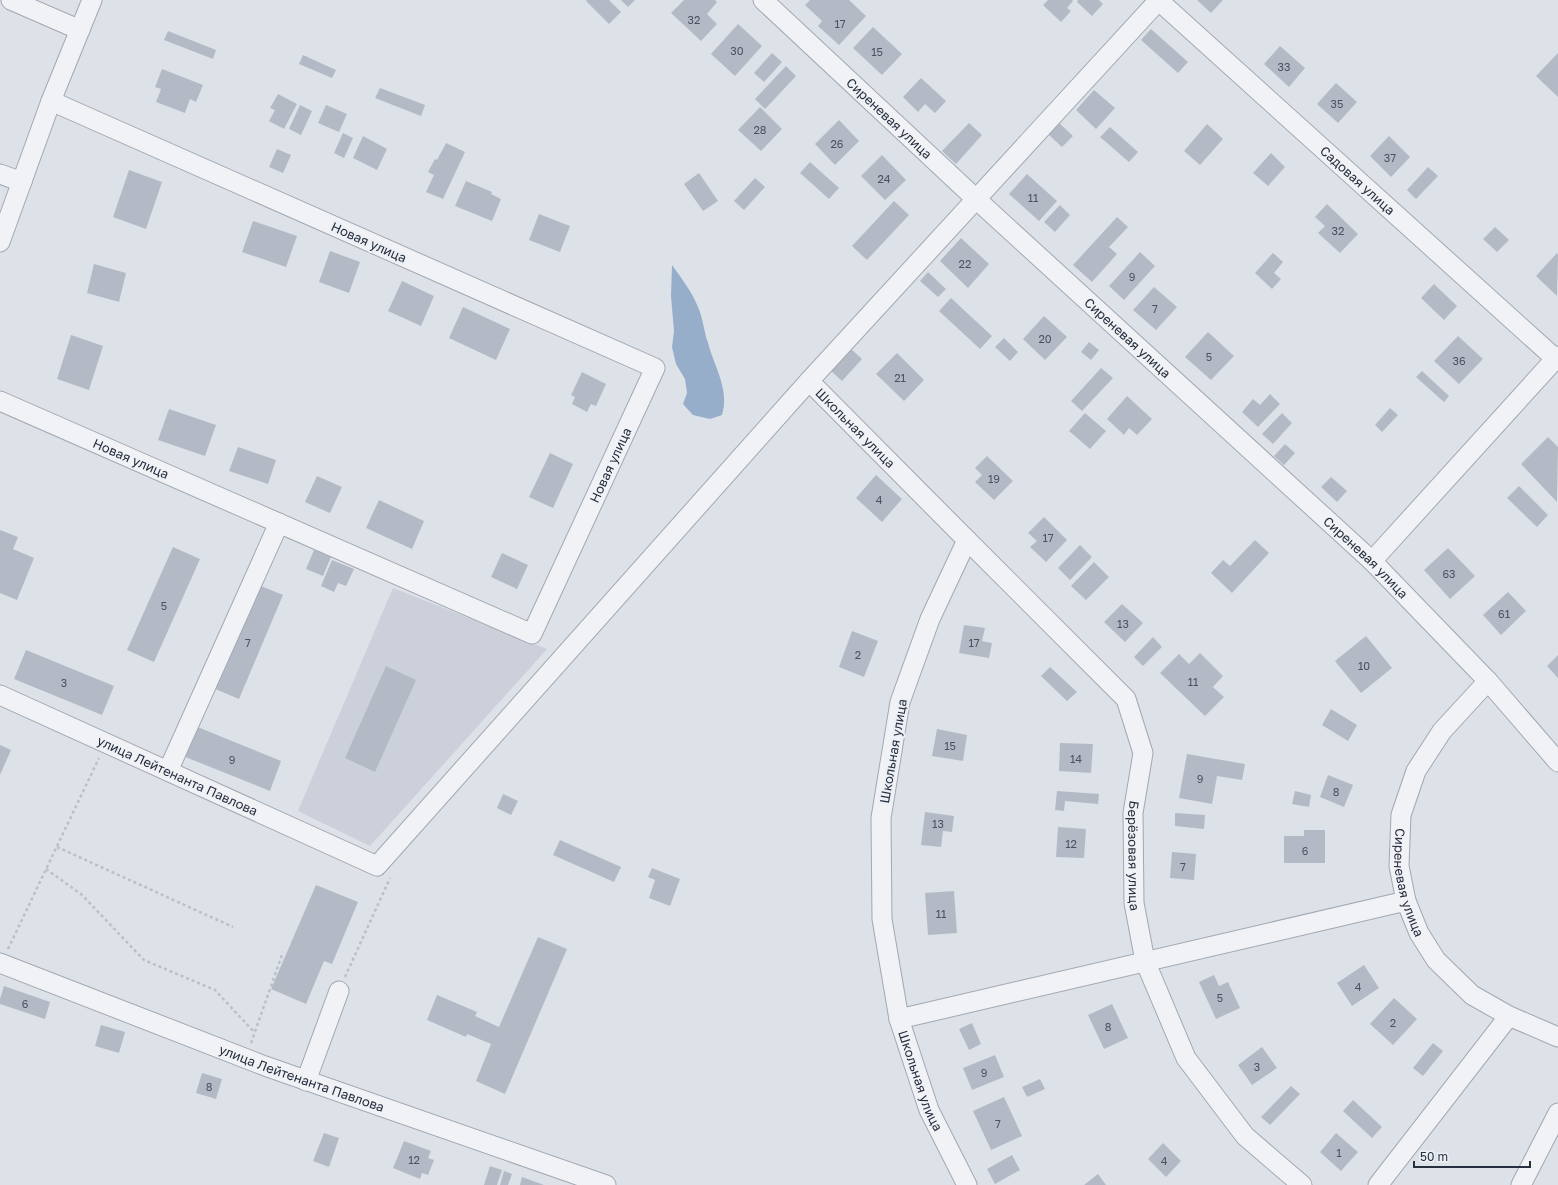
<svg xmlns="http://www.w3.org/2000/svg" width="1558" height="1185" font-family="'Golos Text',sans-serif">
<rect width="100%" height="100%" fill="#dde1e8"/>
<!-- built -->
<path fill="#cbd0da" d="M393 588 547 649 370 846 298 811Z"/>
<!-- water -->
<path fill="#96aec9" d="M672 265C682 279 692 292 698 307 703 318 704 332 708 343 714 366 730 390 722 415L710 419 693 415 683 404 687 393 685 379 676 364 672 347 674 331 671 296Z"/>
<!-- building -->
<path fill="#b4bac5" d="M587 0H609L621 12 609 24 586 1Z
M621 0H635L628 7Z
M684 0H715L717 2 707 14 717 24 701 41 671 13Z
M810 0H849L866 16 839 45 818 26 822 21 805 5Z
M1048 0H1072L1073 1 1067 8 1071 11 1061 22 1043 5Z
M1078 0H1099L1103 4 1092 16 1077 2Z
M1197 0H1223L1211 13Z
M738 24 762 46 735 76 711 54Z
M873 27 902 54 882 75 853 48Z
M1151 29 1188 62 1178 73 1141 40Z
M168 31 216 50 213 59 164 40Z
M1280 46 1305 68 1289 87 1264 64Z
M772 53 782 62 764 82 754 73Z
M1558 53V97L1536 76Z
M303 55 336 70 332 78 299 64Z
M786 66 796 76 765 109 755 99Z
M162 69 203 85 196 102 190 99 185 113 156 102 161 89 155 87Z
M921 78 946 101 935 113 925 104 918 112 903 97Z
M1336 83 1357 102 1338 123 1317 104Z
M380 88 425 105 421 116 375 98Z
M1094 90 1115 108 1096 129 1076 110Z
M278 94 297 104 284 129 269 121 275 110 270 108Z
M300 105 312 111 301 135 289 129Z
M326 105 347 114 339 132 318 123Z
M760 107 782 129 761 151 738 130Z
M839 120 859 141 835 165 815 144Z
M1058 122 1073 136 1062 147 1048 134Z
M969 123 982 135 956 164 942 151Z
M1207 124 1223 139 1200 165 1184 151Z
M1110 127 1138 152 1129 162 1100 137Z
M343 133 353 138 344 158 334 153Z
M363 136 387 149 377 170 353 158Z
M1389 136 1410 157 1391 177 1370 156Z
M446 143 465 152 443 199 426 192 434 175 428 172 435 159 437 160Z
M277 149 291 155 283 173 269 167Z
M1271 153 1285 167 1268 186 1253 173Z
M882 155 906 180 885 200 861 176Z
M810 162 839 188 829 199 800 173Z
M1428 167 1438 176 1416 199 1407 190Z
M129 170 162 182 146 229 113 217Z
M699 173 718 201 703 211 684 184Z
M1027 174 1057 201 1039 221 1009 194Z
M755 178 765 187 744 210 734 201Z
M466 181 492 192 491 194 501 199 492 221 455 206Z
M894 201 909 215 867 260 852 246Z
M1327 204 1358 234 1340 253 1318 233 1325 226 1315 217Z
M1060 205 1070 215 1055 232 1044 222Z
M539 214 570 226 560 252 529 240Z
M1117 217 1128 227 1109 247 1117 254 1092 282 1073 265Z
M253 221 297 236 286 267 242 252Z
M1495 227 1509 240 1497 252 1483 239Z
M961 238 989 264 968 288 940 261Z
M330 251 360 262 349 293 319 282Z
M1140 252 1155 266 1124 300 1109 286Z
M1273 253 1283 262 1274 273 1281 279 1272 289 1255 273Z
M1557 253 1558 255 1557 296 1536 276Z
M94 264 126 273 119 302 87 293Z
M928 272 946 289 938 297 920 281Z
M402 281 434 296 421 326 388 311Z
M1434 284 1457 306 1444 320 1421 298Z
M1154 287 1177 307 1156 330 1133 310Z
M951 298 992 336 980 349 939 311Z
M463 307 510 329 496 360 449 338Z
M1044 316 1067 337 1045 360 1023 339Z
M1208 332 1234 356 1211 380 1185 357Z
M71 335 103 346 89 390 57 379Z
M1458 336 1483 359 1459 384 1434 361Z
M1004 338 1018 352 1010 361 995 347Z
M1089 342 1099 350 1091 360 1081 352Z
M850 348 862 359 842 381 830 370Z
M897 353 924 380 904 401 876 374Z
M1101 368 1113 378 1082 411 1071 401Z
M1422 371 1449 396 1444 402 1416 377Z
M582 372 606 384 596 406 591 404 587 412 572 404 575 397 571 395Z
M1270 394 1280 404 1258 427 1242 412 1253 399 1260 405Z
M1127 396 1152 419 1137 435 1129 428 1124 435 1107 419Z
M1390 408 1398 415 1382 432 1375 425Z
M169 409 216 425 205 456 158 440Z
M1085 413 1106 431 1090 449 1069 431Z
M1282 413 1292 423 1273 444 1262 434Z
M1548 437 1558 447 1557 502 1521 464Z
M1285 444 1295 453 1284 465 1274 456Z
M238 447 276 460 268 484 229 471Z
M550 453 573 464 553 508 529 497Z
M987 456 1013 481 994 500 975 482 982 475 975 468Z
M876 475 902 499 882 522 856 498Z
M317 476 342 487 330 513 305 502Z
M1331 477 1347 491 1337 502 1321 487Z
M1519 486 1548 515 1537 527 1507 498Z
M379 500 424 521 412 549 366 528Z
M1044 517 1067 540 1046 562 1030 547 1037 541 1028 533Z
M0 530 18 537 13 549 34 558 17 600 0 593Z
M1255 540 1269 553 1232 593 1211 573 1223 560 1230 566Z
M1080 545 1092 557 1070 580 1058 568Z
M173 547 200 559 154 662 127 650Z
M1448 548 1475 576 1450 599 1424 570Z
M314 550 331 557 323 576 306 569Z
M502 553 528 565 517 589 491 577Z
M332 560 354 569 346 586 338 583 334 592 321 586Z
M1094 562 1109 577 1086 600 1071 586Z
M256 584 283 595 239 699 213 688Z
M1508 592 1526 611 1501 635 1483 615Z
M1122 604 1143 623 1125 642 1104 622Z
M964 625 985 628 982 641 992 643 989 658 959 653Z
M852 631 878 641 864 677 839 667Z
M1366 636 1392 668 1361 693 1335 661Z
M1153 637 1162 647 1143 666 1134 657Z
M26 650 114 686 102 715 14 679Z
M1200 653 1223 676 1213 687 1224 697 1205 716 1160 673 1179 654 1189 664Z
M1558 655V678L1547 666Z
M386 666 416 680 375 772 345 758Z
M1050 667 1077 692 1067 701 1041 676Z
M1331 709 1357 725 1348 741 1322 725Z
M195 726 281 761 270 791 183 756Z
M937 729 967 735 963 761 932 756Z
M1060 743 1093 744 1091 773 1059 771Z
M0 745 11 750 0 775Z
M1187 754 1245 764 1242 780 1217 776 1212 804 1179 798Z
M1328 775 1353 785 1344 807 1320 797Z
M1057 791 1099 794 1098 804 1065 801 1064 811 1055 810Z
M1295 791 1311 795 1309 807 1292 804Z
M503 794 518 801 511 815 497 808Z
M925 812 954 816 952 832 943 831 941 847 921 845Z
M1175 813 1205 815 1204 829 1175 826Z
M1058 827 1086 829 1084 858 1056 857Z
M1304 830H1325V863H1284V836H1304Z
M560 840 621 867 614 882 553 855Z
M1172 852 1196 854 1194 880 1170 878Z
M652 868 680 879 670 906 649 898 655 880 648 877Z
M316 885 358 902 332 964 324 961 306 1004 271 989Z
M954 891 957 933 928 935 925 893Z
M538 937 567 949 505 1094 476 1081 491 1044 467 1034 466 1037 427 1020 437 995 477 1012 475 1016 499 1027Z
M1364 965 1379 988 1352 1006 1337 983Z
M1214 975 1219 986 1228 982 1240 1008 1216 1019 1199 982Z
M4 986 50 1002 45 1019 0 1004V999Z
M1394 998 1417 1019 1393 1045 1370 1024Z
M1112 1004 1128 1038 1104 1049 1088 1015Z
M972 1023 981 1044 969 1050 959 1029Z
M101 1025 125 1032 119 1053 95 1046Z
M1433 1043 1443 1051 1423 1076 1413 1068Z
M1262 1047 1277 1068 1252 1085 1238 1065Z
M995 1055 1004 1077 972 1090 963 1068Z
M202 1073 222 1079 216 1099 196 1093Z
M1040 1079 1045 1089 1027 1097 1022 1087Z
M1291 1086 1300 1094 1270 1125 1261 1117Z
M1004 1097 1022 1136 991 1150 973 1111Z
M1353 1100 1382 1127 1372 1138 1343 1111Z
M324 1133 339 1138 329 1167 313 1161Z
M1336 1133 1358 1152 1341 1171 1320 1152Z
M404 1141 431 1151 428 1158 434 1160 428 1175 422 1173 420 1179 393 1168Z
M1163 1143 1181 1161 1166 1177 1148 1159Z
M1012 1155 1020 1170 995 1184 987 1169Z
M490 1166 502 1170 497 1185H484Z
M504 1171 512 1174 508 1185H500Z
M1098 1174 1106 1185H1084Z
M522 1177 544 1185H520Z"/>
<g fill="none" stroke-linecap="round" stroke-linejoin="round">
<defs>
<g id="minor">
<path d="M11 0 80 30"/>
<path id="s1" d="M763 0 976 199 1372 561 1488 681 1558 762"/>
<path id="s2" d="M1158 0 1558 361"/>
<path d="M0 174 22 182"/>
<path d="M0 242 51 101 92 0"/>
<path id="s3" d="M809 381 967 540 930 619 900 702 881 818 882 919 899 1019 929 1110 967 1185"/>
<path id="s4" d="M0 401 532 634 655 368 51 101"/>
<path id="s5" d="M967 540 1126 699 1143 753 1133 813 1134 903 1145 961 1186 1058 1245 1136 1302 1185"/>
<path d="M1372 561 1558 356"/>
<path id="s6" d="M1488 681 1442 731 1416 771 1401 815 1399 866 1406 901 1419 933 1436 960 1472 995 1509 1016 1558 1037"/>
<path id="s7" d="M0 695 377 866 809 381 1159 0"/>
<path d="M168 771 279 523"/>
<path id="s8" d="M0 963 265 1066 606 1185"/>
<path d="M899 1019 1406 901"/>
<path d="M306 1081 339 991"/>
<path d="M1378 1185 1509 1016"/>
<path d="M1521 1185 1558 1113"/>
</g>
</defs>
<!-- minor casing -->
<use href="#minor" stroke="#a2a8b2" stroke-width="21"/>
<!-- path -->
<path stroke="#bbbfc6" stroke-width="2.5" stroke-dasharray="3 3" stroke-linecap="butt" d="M57 847 233 927
M46 869 82 895 144 960 215 990 255 1033
M8 949 99 758
M345 977 390 878
M251 1043 283 952"/>
<!-- minor -->
<use href="#minor" stroke="#f0f2f6" stroke-width="19"/>
</g>
<g text-anchor="middle" dominant-baseline="central" stroke-width="4" stroke-linejoin="round" paint-order="stroke">
<!-- number labels -->
<g font-size="11" fill="#4a5260">
<text x="694" y="19">32</text>
<text x="840" y="23">17</text>
<text x="737" y="50">30</text>
<text x="877" y="51">15</text>
<text x="1284" y="66">33</text>
<text x="1337" y="103">35</text>
<text x="760" y="129">28</text>
<text x="837" y="143">26</text>
<text x="1390" y="157">37</text>
<text x="884" y="178">24</text>
<text x="1033" y="197">11</text>
<text x="1338" y="230">32</text>
<text x="965" y="263">22</text>
<text x="1132" y="276">9</text>
<text x="1155" y="308">7</text>
<text x="1045" y="338">20</text>
<text x="1209" y="356">5</text>
<text x="1459" y="360">36</text>
<text x="900" y="377">21</text>
<text x="994" y="478">19</text>
<text x="879" y="499">4</text>
<text x="1048" y="537">17</text>
<text x="1449" y="573">63</text>
<text x="164" y="605">5</text>
<text x="1504" y="613">61</text>
<text x="1123" y="623">13</text>
<text x="248" y="642">7</text>
<text x="974" y="642">17</text>
<text x="858" y="654">2</text>
<text x="1364" y="665">10</text>
<text x="1193" y="681">11</text>
<text x="64" y="682">3</text>
<text x="950" y="745">15</text>
<text x="1076" y="758">14</text>
<text x="232" y="759">9</text>
<text x="1200" y="778">9</text>
<text x="1336" y="791">8</text>
<text x="938" y="823">13</text>
<text x="1071" y="843">12</text>
<text x="1305" y="850">6</text>
<text x="1183" y="866">7</text>
<text x="941" y="913">11</text>
<text x="1358" y="986">4</text>
<text x="1220" y="997">5</text>
<text x="25" y="1003">6</text>
<text x="1393" y="1022">2</text>
<text x="1108" y="1026">8</text>
<text x="1257" y="1066">3</text>
<text x="984" y="1072">9</text>
<text x="209" y="1086">8</text>
<text x="998" y="1123">7</text>
<text x="1339" y="1152">1</text>
<text x="414" y="1159">12</text>
<text x="1164" y="1160">4</text>
</g>
<!-- street labels -->
<g font-size="13" fill="#262f3f" stroke="#ecf0f5">
<text stroke="none"><textPath href="#s1" startOffset="173">Сиреневая улица</textPath></text>
<text stroke="none"><textPath href="#s2" startOffset="269">Садовая улица</textPath></text>
<text transform="translate(369 242) rotate(24)">Новая улица</text>
<text stroke="none"><textPath href="#s1" startOffset="497">Сиреневая улица</textPath></text>
<text stroke="none"><textPath href="#s3" startOffset="66">Школьная улица</textPath></text>
<text stroke="none"><textPath href="#s4" startOffset="143">Новая улица</textPath></text>
<text stroke="none"><textPath href="#s4" startOffset="767">Новая улица</textPath></text>
<text stroke="none"><textPath href="#s1" startOffset="821">Сиреневая улица</textPath></text>
<text transform="translate(893 751) rotate(-80)">Школьная улица</text>
<text stroke="none"><textPath href="#s7" startOffset="195">улица Лейтенанта Павлова</textPath></text>
<text stroke="none"><textPath href="#s5" startOffset="385">Берёзовая улица</textPath></text>
<text stroke="none"><textPath href="#s6" startOffset="231">Сиреневая улица</textPath></text>
<text stroke="none"><textPath href="#s8" startOffset="323">улица Лейтенанта Павлова</textPath></text>
<text stroke="none"><textPath href="#s3" startOffset="785">Школьная улица</textPath></text>
</g>
</g>
<!-- scale -->
<path d="M1414 1161v6h116v-6" fill="none" stroke="#262f3f" stroke-width="2"/>
<text x="1420" y="1161" font-size="12" fill="#262f3f" stroke="#ecf0f5" stroke-width="3" paint-order="stroke">50 m</text>
</svg>
